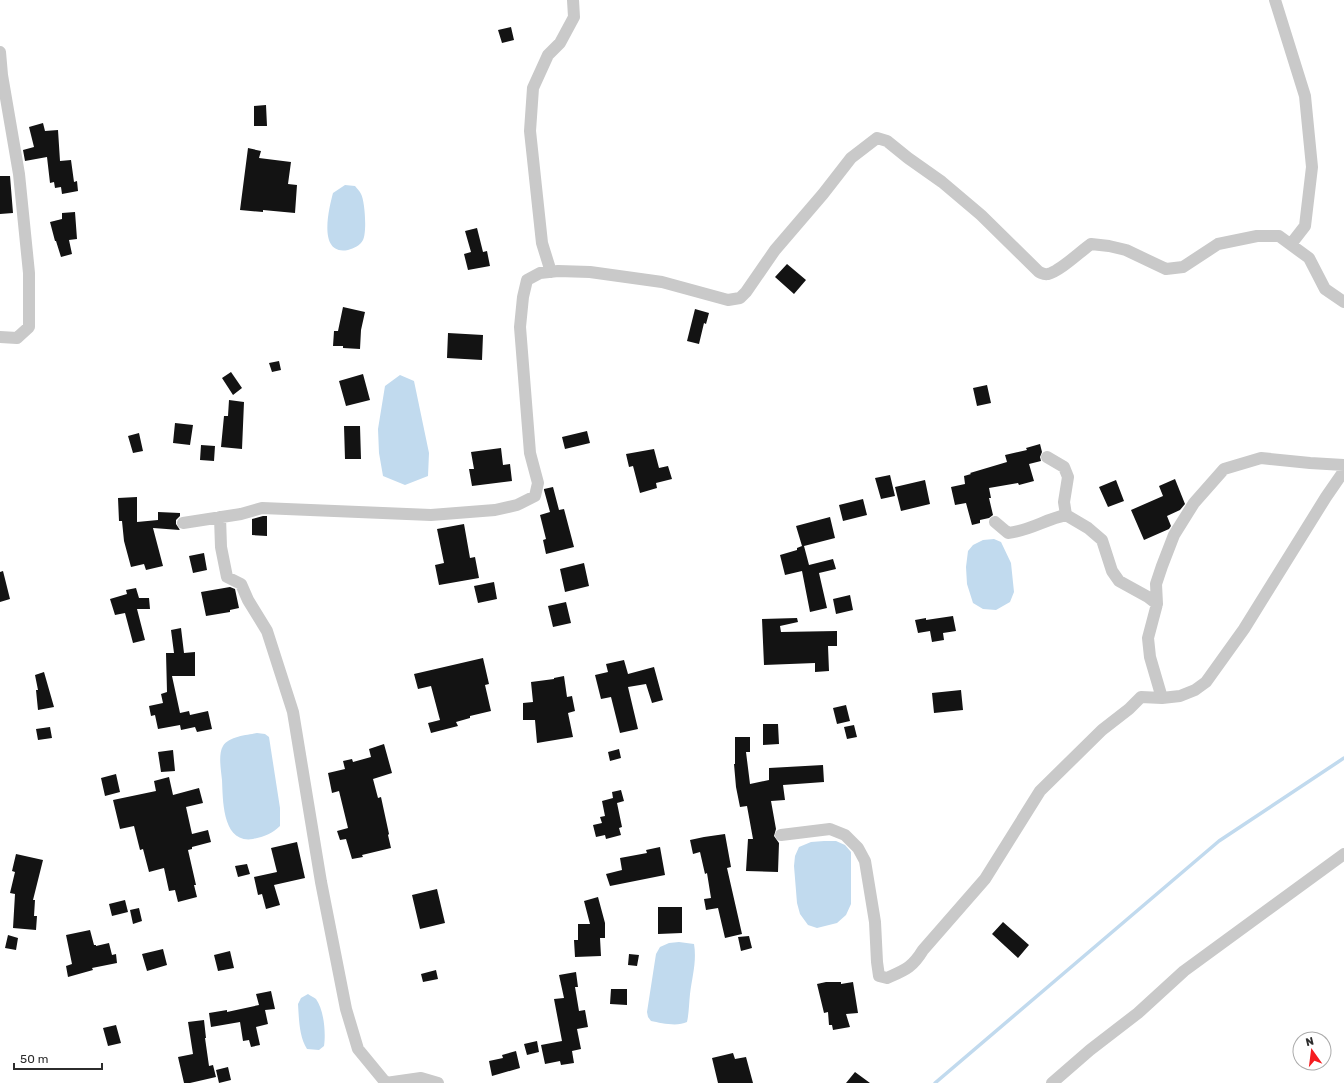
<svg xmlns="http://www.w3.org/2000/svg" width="1344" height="1083" font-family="Rubik,sans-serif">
<rect width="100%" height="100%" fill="#fff"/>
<!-- water -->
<path fill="#c1daee" d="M345 185 355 186C357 189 360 191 361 194 365 201 367 232 363 240 360 246 354 248 348 250 317 256 329 208 333 193Z
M400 375 414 381 429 453 428 476 405 485 383 476 379 453 378 429 385 386Z
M994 539 1001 542 1011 563 1014 592 1010 602 996 610 983 609 973 603 967 584 966 567 968 551 973 545 983 540Z
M257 733 265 734 269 737 280 808V826C271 834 266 836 253 839 222 844 223 800 222 780 221 770 218 754 223 746 229 736 248 735 257 733Z
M824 841H836L845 845 851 852V904L846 915 837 923 817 928 808 925 800 914 797 903 794 866 795 856 799 847 811 842Z
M679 942 694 944C697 961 692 977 690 994 689 1003 689 1013 687 1022 677 1027 661 1023 651 1021L648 1017 647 1012 656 954 660 947 669 943Z
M308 994C310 996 314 997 316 999 324 1010 326 1033 324 1046L319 1050 307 1049C299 1036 299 1019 298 1004L301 998Z"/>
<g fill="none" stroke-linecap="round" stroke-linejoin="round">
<!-- stream -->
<path stroke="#c1daee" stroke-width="3.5" d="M935 1083 1219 841 1344 758"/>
</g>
<!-- building -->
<path fill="#131313" d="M511 27 514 40 502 43 498 30Z
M266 105 267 126H254V106Z
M43 123 45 131 58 130 60 161 71 160 74 182 77 181 78 191 62 194 61 187 55 188 54 182 50 183 47 157 25 161 23 150 34 147 29 127Z
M248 148 261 151 259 158 291 162 288 184 297 185 295 213 263 210V212L240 210Z
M0 176H10L13 213 0 214Z
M75 212 77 239 69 240 72 254 61 257 56 241H55L50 222 62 219V213Z
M477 228 483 252 487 251 490 266 468 270 464 254 471 252 465 231Z
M787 264 806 280 794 294 775 277Z
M343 307 365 312 361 330 360 349 343 348V346H333L334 331H338Z
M695 309 709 313 706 324 704 323 699 344 687 341Z
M448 333 483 335 482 360 447 358Z
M279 361 281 370 272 372 269 363Z
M231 372 242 388 233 395 222 378Z
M363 374 370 400 346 406 339 381Z
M987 385 991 403 977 406 973 388Z
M229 400 244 402 242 449 221 447 224 416H228Z
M175 423 193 425 190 445 173 443Z
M344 426H360L361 459H345Z
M587 431 590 443 565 449 562 437Z
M139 433 143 451 133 453 128 436Z
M1040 444 1042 452 1040 457 1041 461 1029 464 1034 481 1019 485 1018 483 989 488 991 498H989L993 515 989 518 980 520V523L972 525 966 503 955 505 951 487 965 484 964 476 971 474 970 473 1007 462 1005 455 1027 450 1026 448Z
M201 445 215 446 214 461 200 460Z
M501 448 503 465 510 464 512 481 472 486 469 469H474L471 452Z
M654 449 659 468 668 466 672 479 656 483 657 488 640 493 633 466 629 467 626 454Z
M890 475 895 496 881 499 875 478Z
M1175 479 1185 504 1180 510 1167 516 1171 526 1169 529 1144 540 1131 510 1163 496 1159 486Z
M925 480 930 504 901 511 895 487Z
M1116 480 1124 501 1108 507 1099 487Z
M553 487 559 510 564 509 574 547 546 554 543 540 546 539 540 515 550 512 544 490V489Z
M137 497V522L158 520V512L180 513V516L176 520V524L180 530 153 528 163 566 146 570 144 564 131 567 124 541 122 521H119L118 498Z
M863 499 867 515 843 521 839 505Z
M263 516H267V536L252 535V519Z
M830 517 835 538 804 546 809 565 833 559 836 569 819 573 827 608 810 612 802 571 785 575 780 555 797 550V548L802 546 796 526Z
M464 524 470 558 475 557 479 578 439 585 435 565 444 563 437 529Z
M204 553 207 570 193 573 189 556Z
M584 563 589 586 565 592 560 569Z
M3 571 10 599 0 602V572Z
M494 582 497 599 478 603 474 586Z
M230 587 235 589 239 608 230 610V612L206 616 201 592Z
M136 588 139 598H149L150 609H137L145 640 133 643 125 613 115 615 110 599 127 594 126 590Z
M850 595 853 610 836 614 833 599Z
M566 602 571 623 553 627 548 606Z
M953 616 956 631 943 633 944 640 932 642 930 631 918 633 915 620 926 618V620Z
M797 618 798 622 780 626 781 632 837 631V646H828L829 671 815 672V663L764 665 762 619Z
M181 628 184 653 195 652V676H172L180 713 189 711 190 715 208 711 212 729 197 732 195 727 181 730 180 725 158 729 155 715 151 716 149 706 163 703 161 694 167 692 166 653H174L171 630Z
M483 658 489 684 485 685 491 711 470 716V718L456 722 458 726 431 733 428 723 440 720 431 686 418 689 414 674Z
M624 660 628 674 654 667 663 700 652 703 646 684 628 687 638 729 620 733 611 697 601 699 595 675 608 672 606 664Z
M44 672 54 707 38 710 36 690H38L35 675Z
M564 676 567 697 572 696 575 711 568 713 573 737 537 743 535 720H523V703L533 702 531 682 554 679V678Z
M961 690 963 710 934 713 932 693Z
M846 705 850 721 837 724 833 708Z
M763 724H778L779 744 763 745Z
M854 725 857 737 847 739 844 727Z
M50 727 52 738 38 740 36 729Z
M735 737H750V752H746L750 784 769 780V768L823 765 824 782 783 785 785 800 771 801 776 829 774 836 779 843 778 872 746 871 748 839H753L747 806 740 807 736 787 734 764H735Z
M384 744 392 773 373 779 378 798 381 797 389 834 388 835 391 848 362 855 363 857 352 859 346 839 340 840 337 831 348 828 339 791 332 793 328 773 345 769 343 761 352 759 353 762 371 757 369 749Z
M619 749 621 758 610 761 608 752Z
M173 750 175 771 161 772 158 752Z
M116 774 120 792 105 796 101 778Z
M169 777 173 795 199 788 203 803 186 807 192 834 208 830 211 842 192 847V849L188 850 196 885H194L197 897 178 902 175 890 169 891 164 868 149 872 143 849 140 850 134 826 120 829 113 800 156 791 154 781Z
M621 790 624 801 617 803 622 827 619 828 621 835 606 839 605 835 596 837 593 825 602 823 600 817 605 816 602 801 613 798 612 792Z
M725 834 731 867 727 868 742 934 725 938 718 908 706 910 704 899 711 898 707 873 705 874 700 852 693 854 690 840 704 837Z
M297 842 305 878 274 885 280 905 266 909 262 894 258 895 254 877 277 872 271 848Z
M660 847 665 875 610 886 606 874 622 870 620 858 647 853 646 850Z
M16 854 43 860 33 900H35L34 916H37L36 930 13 928 15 894 10 893 15 872 12 871Z
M247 864 250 874 238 877 235 866Z
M437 889 445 923 420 929 412 895Z
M598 897 605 923V938H600L601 956 575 957 574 940H578V924H590L584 901Z
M125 900 128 912 112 916 109 904Z
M658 907H682V933L658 934Z
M139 908 142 921 133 924 130 910Z
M1003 922 1029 945 1018 958 992 934Z
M90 930 94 945H96V946L109 943 112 955 116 954 117 963 92 968 93 970 68 977 66 966 72 964 66 935Z
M8 935 18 938 16 950 5 948Z
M749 936 752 948 741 951 738 937Z
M163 949 167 965 147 971 142 954Z
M230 951 234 968 218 971 214 955Z
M629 954 639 955 637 966 628 965Z
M436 970 438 979 423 982 421 974Z
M576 972 578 987H575L579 1011 585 1010 588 1027 577 1029 581 1049 572 1051 574 1063 561 1065 560 1061 545 1064 541 1045 562 1041 554 999 564 998 559 975Z
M826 982H841V984L853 982 858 1013 846 1014 850 1027 833 1030 832 1025H829L828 1012 824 1013 817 984Z
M611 989H627V1005L610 1004Z
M271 991 275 1009 265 1010 268 1024 256 1027 260 1045 251 1047 249 1040 243 1041 240 1022 211 1027 209 1013 227 1010V1012L259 1005 256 994Z
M204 1020 206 1038H205L209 1066 213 1065 216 1077 190 1083H184L178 1057 193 1054 188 1022Z
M116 1025 121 1043 108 1046 103 1028Z
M537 1041 539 1052 527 1055 524 1044Z
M516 1051 520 1068 492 1076 489 1061 503 1058 502 1055Z
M733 1053 735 1059 746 1057 753 1083H718L712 1058Z
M228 1067 231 1080 219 1083 216 1070Z
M855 1072 870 1083H846Z"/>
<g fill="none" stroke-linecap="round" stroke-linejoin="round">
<!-- street -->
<path stroke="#c9c9c9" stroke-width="12" d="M1275 0 1305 96 1312 167 1305 226 1291 244
M0 52 2 75
M0 74 2 75 19 174 29 273V327L17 338 0 337
M551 272 542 243 530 131 533 88 548 55 560 43 574 17 573 0
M1047 457 1064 467 1068 477 1064 502 1066 515 1088 528 1102 540 1112 571 1119 581 1148 597 1157 604
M220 517 221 547 227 577 241 584 248 600 267 631 293 712 321 882 346 1009 358 1049 386 1083 421 1078 438 1083
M995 522 1008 533C1029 531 1046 519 1066 515
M183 523 241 514 262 508 431 515 495 510 517 505 535 496 538 483 530 453 520 327 523 297 527 280 540 273 558 271 590 272 662 282 728 300 740 298 746 292 775 250 823 194 851 158 877 138 887 141 908 158 942 182 981 215 1039 272C1042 273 1044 275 1048 274 1059 272 1081 251 1091 244L1109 246 1126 250 1166 269 1183 267 1218 244 1257 236H1279L1309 258 1325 289 1344 302
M1162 698 1150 657 1148 638 1157 604 1156 584 1162 566 1174 535 1194 503 1224 469 1261 458 1310 463 1344 465
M781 835 830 829 845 835 858 848 865 861 875 922 877 962 879 976 887 978C905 970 912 968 923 950L985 879 1040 791 1102 730 1129 709 1141 697 1162 698 1180 696 1195 690 1206 682 1244 629 1326 497 1344 471
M1052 1083 1090 1050 1138 1013 1184 971 1344 854"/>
</g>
<!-- north arrow -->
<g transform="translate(1312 1051) rotate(346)"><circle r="19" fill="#ffffff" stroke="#ababab"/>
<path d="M0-3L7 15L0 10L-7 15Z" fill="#f51c1f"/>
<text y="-6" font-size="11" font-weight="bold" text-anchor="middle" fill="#2c2c2c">N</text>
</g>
<!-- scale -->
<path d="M14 1063v6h88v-6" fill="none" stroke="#2c2c2c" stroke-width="2"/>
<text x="20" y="1063" font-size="12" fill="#2c2c2c" stroke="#ffffff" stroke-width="3" paint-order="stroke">50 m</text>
</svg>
